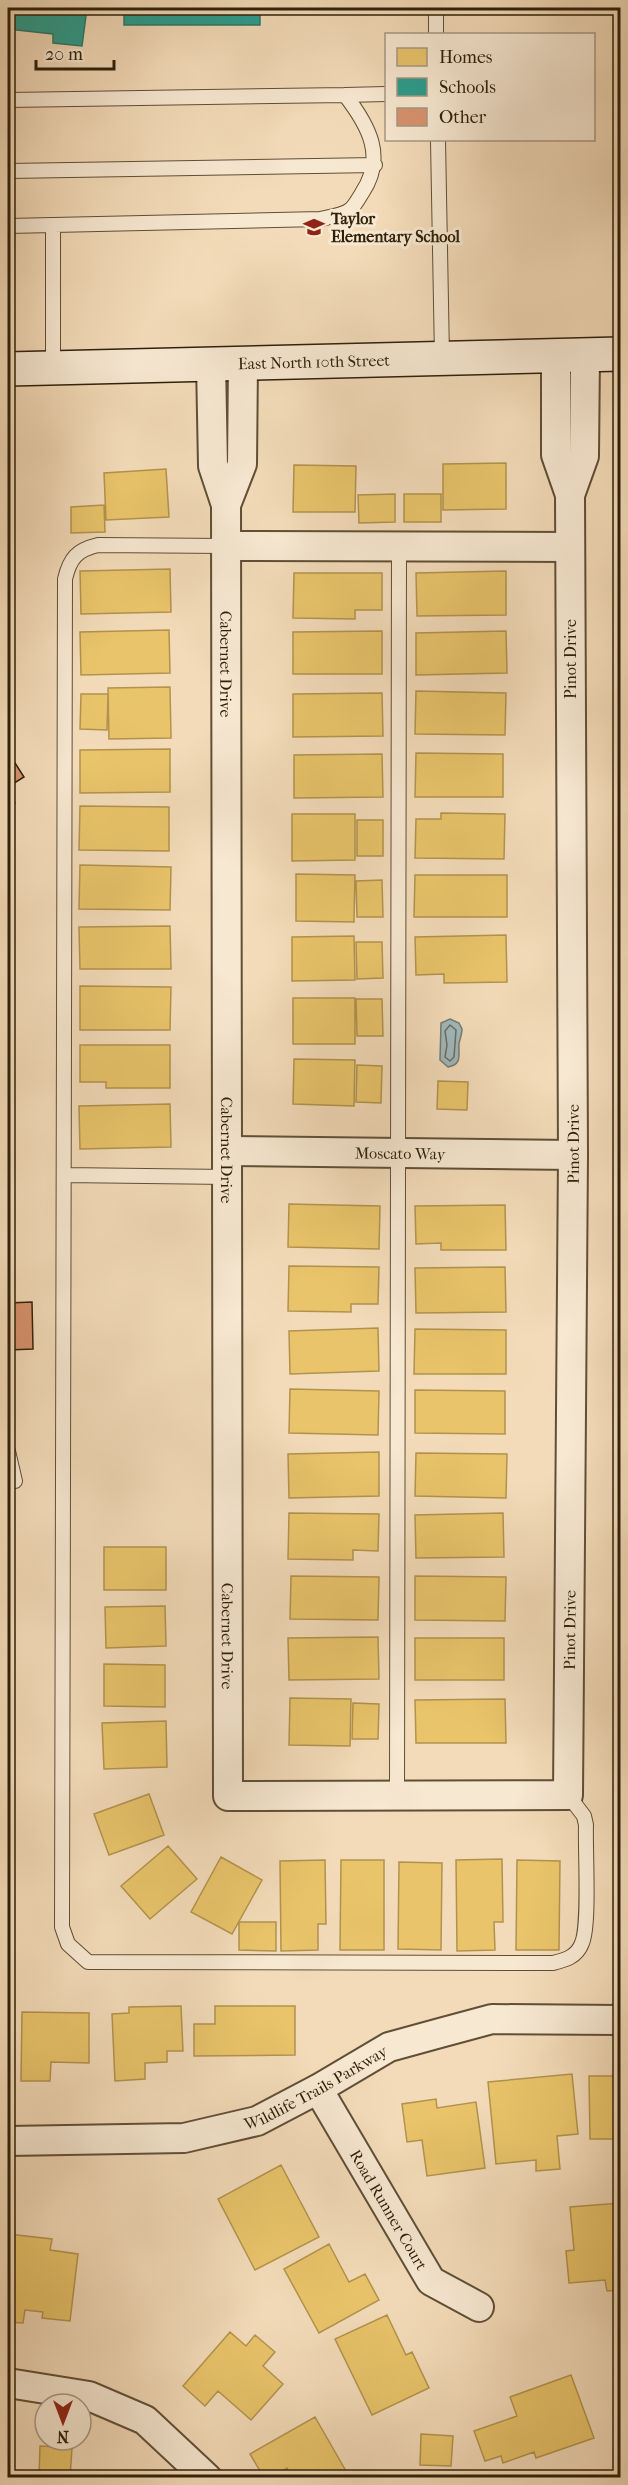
<svg xmlns="http://www.w3.org/2000/svg" width="628" height="2485" font-family="'IM FELL French Canon',serif">
<rect width="100%" height="100%" fill="#f3dbb9"/>
<filter id="stains"><feTurbulence type="fractalNoise" baseFrequency=".00333" numOctaves="4"/><feColorMatrix values="0 0 0 0 .2 0 0 0 0 .09 0 0 0 0 .02 0 0 0 .5 -.17"/></filter>
<radialGradient id="worn" r=".72"><stop offset=".6" stop-color="#630" stop-opacity="0"/><stop offset="1" stop-color="#630" stop-opacity=".3"/></radialGradient>
<!-- water -->
<path fill="#a0b8ba" stroke="#737b74" stroke-width="1.5" d="M450 1019 459 1023 462 1029C462 1034 460 1039 459 1043 458 1055 463 1064 448 1067L440 1060 441 1023Z"/>
<!-- homes -->
<path fill="#e9c46a" stroke="#b1934d" stroke-width="1.5" d="M506 463V509L443 510V464Z
M294 465 356 466 355 512H293Z
M166 469 169 517 106 520 104 473Z
M395 494V522L359 523 358 495Z
M404 494H441V522H404Z
M104 505 105 532 71 533V507Z
M170 569 171 612 81 614 80 571Z
M506 571V615L417 616 416 573Z
M294 573H382V610H355V619L293 618Z
M169 630 170 673 81 675 80 632Z
M382 631V674H293V632Z
M506 631 507 673 416 675V633Z
M170 687 171 738 109 739 108 688Z
M416 691 506 693 505 735 415 734Z
M382 693 383 736 293 737V694Z
M81 694H108L107 730 80 729Z
M170 749V792L80 793V750Z
M416 753 503 754V797H415Z
M382 754 383 797 294 798V755Z
M80 806 169 807V851L79 850Z
M441 813 505 814 504 859 415 858 416 819H441Z
M292 814H355V860L292 861Z
M357 820H383V856H357Z
M80 865 171 867 170 910 79 909Z
M296 874 355 875 354 922 296 921Z
M415 875H507V917H414Z
M382 880 383 917H357L356 881Z
M170 926 171 969H80L79 927Z
M506 935 507 982 444 983V974L416 975 415 937Z
M354 936 355 980 292 981V937Z
M356 942H382L383 978 357 979Z
M80 986 171 987 170 1030H80Z
M293 998H355V1044H293Z
M356 999H382L383 1036H357Z
M80 1045H170V1088H106V1082H80Z
M294 1059 355 1060 354 1106 293 1104Z
M357 1065 382 1066 381 1103 356 1102Z
M438 1081 468 1082 467 1110 437 1109Z
M170 1104 171 1147 80 1149 79 1106Z
M289 1204 380 1206 379 1249 288 1247Z
M505 1205 506 1250H441V1243L416 1244 415 1206Z
M289 1266 379 1267 378 1304H351V1312L288 1311Z
M505 1267 506 1312 416 1313 415 1268Z
M378 1328 379 1371 290 1374 289 1331Z
M415 1329 506 1330V1374H414Z
M290 1389 379 1391 378 1435 289 1433Z
M415 1390 505 1391V1434L415 1433Z
M379 1452V1496L289 1498 288 1454Z
M416 1453 507 1454 506 1498 415 1496Z
M289 1513 379 1514 378 1551 353 1550V1560L288 1559Z
M503 1513 504 1557 416 1558 415 1515Z
M104 1547H166V1590H104Z
M291 1576 379 1577 378 1620 290 1619Z
M415 1576 506 1577 505 1621 415 1620Z
M165 1606 166 1646 106 1648 105 1607Z
M378 1637 379 1679 289 1680 288 1638Z
M415 1638H504V1680H415Z
M104 1664 165 1665V1707L104 1706Z
M290 1698 351 1699 350 1746 289 1745Z
M505 1699 506 1743H416L415 1700Z
M353 1703 379 1704 378 1739H352Z
M166 1721 167 1767 104 1769 102 1723Z
M149 1794 164 1835 109 1855 94 1814Z
M168 1846 197 1879 150 1919 121 1886Z
M221 1857 262 1880 232 1934 191 1912Z
M502 1859 503 1922H494L495 1950 457 1951 456 1860Z
M325 1860 326 1924H318V1950L281 1951 280 1861Z
M341 1860H384V1950H340Z
M517 1860 560 1861 559 1950H516Z
M399 1862 442 1863 441 1950 398 1949Z
M239 1922H276V1951L239 1950Z
M181 2006 183 2051H167V2062L145 2063V2079L115 2081 112 2014 129 2013V2007Z
M215 2006H295V2055L194 2056V2024H215Z
M22 2012 89 2013V2063L51 2062 50 2081H21Z
M572 2074 578 2134 557 2136 560 2169 536 2171V2160L496 2164 488 2082Z
M589 2076H620V2157L619 2139H590Z
M436 2099 437 2108 476 2102 485 2168 427 2176 422 2140 407 2142 402 2104Z
M281 2165 319 2237 255 2270 218 2199Z
M620 2203V2290L607 2291 605 2280 569 2283 566 2251 574 2250 570 2207Z
M8 2234 52 2239 50 2250 78 2254 70 2321 42 2318 43 2312 25 2310 23 2323 8 2322Z
M329 2244 349 2282 365 2274 379 2300 319 2333 284 2269Z
M387 2315 406 2355 412 2352 429 2388 372 2415 335 2339Z
M230 2332 246 2346 255 2335 275 2352 263 2366 283 2384 251 2420 218 2391 205 2406 183 2386Z
M571 2375 594 2438 536 2458 534 2452 503 2463 501 2456 485 2461 474 2431 517 2416 510 2397Z
M315 2417 350 2478H292L287 2468 270 2478H264L250 2454Z
M421 2434 453 2436 451 2466 420 2465Z
M40 2446 72 2448 70 2478H39Z"/>
<!-- schools -->
<path fill="#2a9d8f" stroke="#2c7867" stroke-width="1.5" d="M8 8H87L82 46 53 43V34L8 29Z
M124 8H260V25H124Z"/>
<g fill="none" stroke-linecap="round" stroke-linejoin="round">
<!-- shore -->
<path stroke="#686c62" stroke-width="1.5" d="M450 1025 456 1030 454 1057 450 1061 445 1057 447 1045 445 1031Z"/>
</g>
<!-- building -->
<path fill="#d7926e" stroke="#2f200a" stroke-width="1.5" d="M8 752 24 777 8 787Z
M8 791 15 803 8 808Z
M32 1302 33 1349 8 1350V1303Z"/>
<g fill="none" stroke-linecap="round" stroke-linejoin="round">
<defs>
<path id="service" d="M436 8V34
M345 95 386 94
M8 100 345 95C369 126 386 157 362 193 359 198 355 205 351 209 345 215 329 217 320 219L8 226
M438 140 442 357
M8 171 375 165
M53 225V368
M226 546 98 545C77 550 70 558 65 579L62 1927 68 1944 88 1962 553 1963C565 1960 577 1957 582 1943 590 1924 585 1850 586 1825L584 1816 568 1795
M64 1175 228 1177
M8 1451 15 1481
M397 1795 399 547"/>
<g id="minor">
<path d="M556 355V455L570 495 584 456 585 354"/>
<path d="M211 363 213 466 226 505 242 464 243 362"/>
<path id="s1" d="M226 505 228 1796 568 1795 573 1155 570 495"/>
<path d="M226 546 570 547"/>
<path id="s2" d="M228 1151 573 1155"/>
<path id="s3" d="M318 2089 431 2281 479 2307"/>
<path id="s4" d="M8 2141 184 2138 257 2121 318 2089 389 2047 440 2033 492 2019 620 2020"/>
<path d="M8 2383 89 2396 145 2420 207 2478"/>
</g>
<g id="secondary">
<path id="s5" d="M8 369 620 354"/>
</g>
</defs>
<!-- service casing -->
<use href="#service" stroke="#604f36" stroke-width="16"/>
<!-- minor casing -->
<use href="#minor" stroke="#604f36" stroke-width="32"/>
<!-- secondary casing -->
<use href="#secondary" stroke="#2f200a" stroke-width="36"/>
<!-- service -->
<use href="#service" stroke="#f7e8d2" stroke-width="14"/>
<!-- minor -->
<use href="#minor" stroke="#f7e8d2" stroke-width="28"/>
<!-- secondary -->
<use href="#secondary" stroke="#f7e8d2" stroke-width="33"/>
</g>
<!-- icons -->
<defs>
<symbol id="school-bare" viewBox="-9 -9 18 18"><path d="M0-5L7-2L0 1L-7-2ZM-4 1L0 2.5L4 1V4Q0 6-4 4Z" fill="#8f2418" stroke="#f7e8d2" stroke-width="2.5" paint-order="stroke"/></symbol>
</defs>
<g fill-rule="evenodd">
<use href="#school-bare" x="299" y="212" width="30" height="30"/>
</g>
<g text-anchor="middle" dominant-baseline="central" stroke-width="6" stroke-linejoin="round" paint-order="stroke">
<!-- poi labels -->
<g font-size="16" font-weight="bold" fill="#2f200a" stroke="#f7e8d2" text-anchor="start">
<text x="331" y="218">Taylor<tspan x="331" dy="18">Elementary School</tspan></text>
</g>
<!-- street labels -->
<g font-size="16" fill="#2f200a" stroke="#f7e8d2">
<text stroke="none"><textPath href="#s5" startOffset="306">East North 10th Street</textPath></text>
<text transform="translate(570 659) rotate(-90)">Pinot Drive</text>
<text stroke="none"><textPath href="#s1" startOffset="159">Cabernet Drive</textPath></text>
<text stroke="none"><textPath href="#s1" startOffset="2282">Pinot Drive</textPath></text>
<text stroke="none"><textPath href="#s1" startOffset="645">Cabernet Drive</textPath></text>
<text stroke="none"><textPath href="#s2" startOffset="172">Moscato Way</textPath></text>
<text stroke="none"><textPath href="#s1" startOffset="1796">Pinot Drive</textPath></text>
<text stroke="none"><textPath href="#s1" startOffset="1131">Cabernet Drive</textPath></text>
<text stroke="none"><textPath href="#s4" startOffset="318">Wildlife Trails Parkway</textPath></text>
<text stroke="none"><textPath href="#s3" startOffset="140">Road Runner Court</textPath></text>
</g>
</g>
<!-- margin -->
<rect width="628" height="2485" fill="none" stroke="#f3dbb9" stroke-width="30"/>
<rect x="9" y="9" width="610" height="2467" fill="none" stroke="#2f200a" stroke-width="3"/>
<rect x="15" y="15" width="598" height="2455" fill="none" stroke="#2f200a" stroke-width="1.5"/>
<!-- legend -->
<rect x="385" y="33" width="210" height="108" fill="#f7e8d2" stroke="#a79882" stroke-width="1.5"/>
<rect x="397" y="48" width="30" height="18" fill="#e9c46a" stroke="#a79882" stroke-width="1.5"/>
<text x="439" y="63" font-size="18" fill="#2f200a">Homes</text>
<rect x="397" y="78" width="30" height="18" fill="#2a9d8f" stroke="#a79882" stroke-width="1.5"/>
<text x="439" y="93" font-size="18" fill="#2f200a">Schools</text>
<rect x="397" y="108" width="30" height="18" fill="#d7926e" stroke="#a79882" stroke-width="1.5"/>
<text x="439" y="123" font-size="18" fill="#2f200a">Other</text>
<!-- north arrow -->
<g transform="translate(63 2422) rotate(180)"><circle r="28" fill="#f7e8d2" stroke="#a79882" stroke-width="1.5"/>
<path d="M0-4.5L10 22L0 15L-10 22Z" fill="#8f2418"/>
<text y="-9" font-size="16" font-weight="bold" text-anchor="middle" fill="#2f200a">N</text>
</g>
<!-- scale -->
<path d="M36 60v9h78v-9" fill="none" stroke="#2f200a" stroke-width="3"/>
<text x="45" y="60" font-size="18" fill="#2f200a" stroke="#f7e8d2" stroke-width="4.5" paint-order="stroke">20 m</text>
<rect width="100%" height="100%" filter="url(#stains)"/>
<rect width="100%" height="100%" fill="url(#worn)"/>
</svg>
